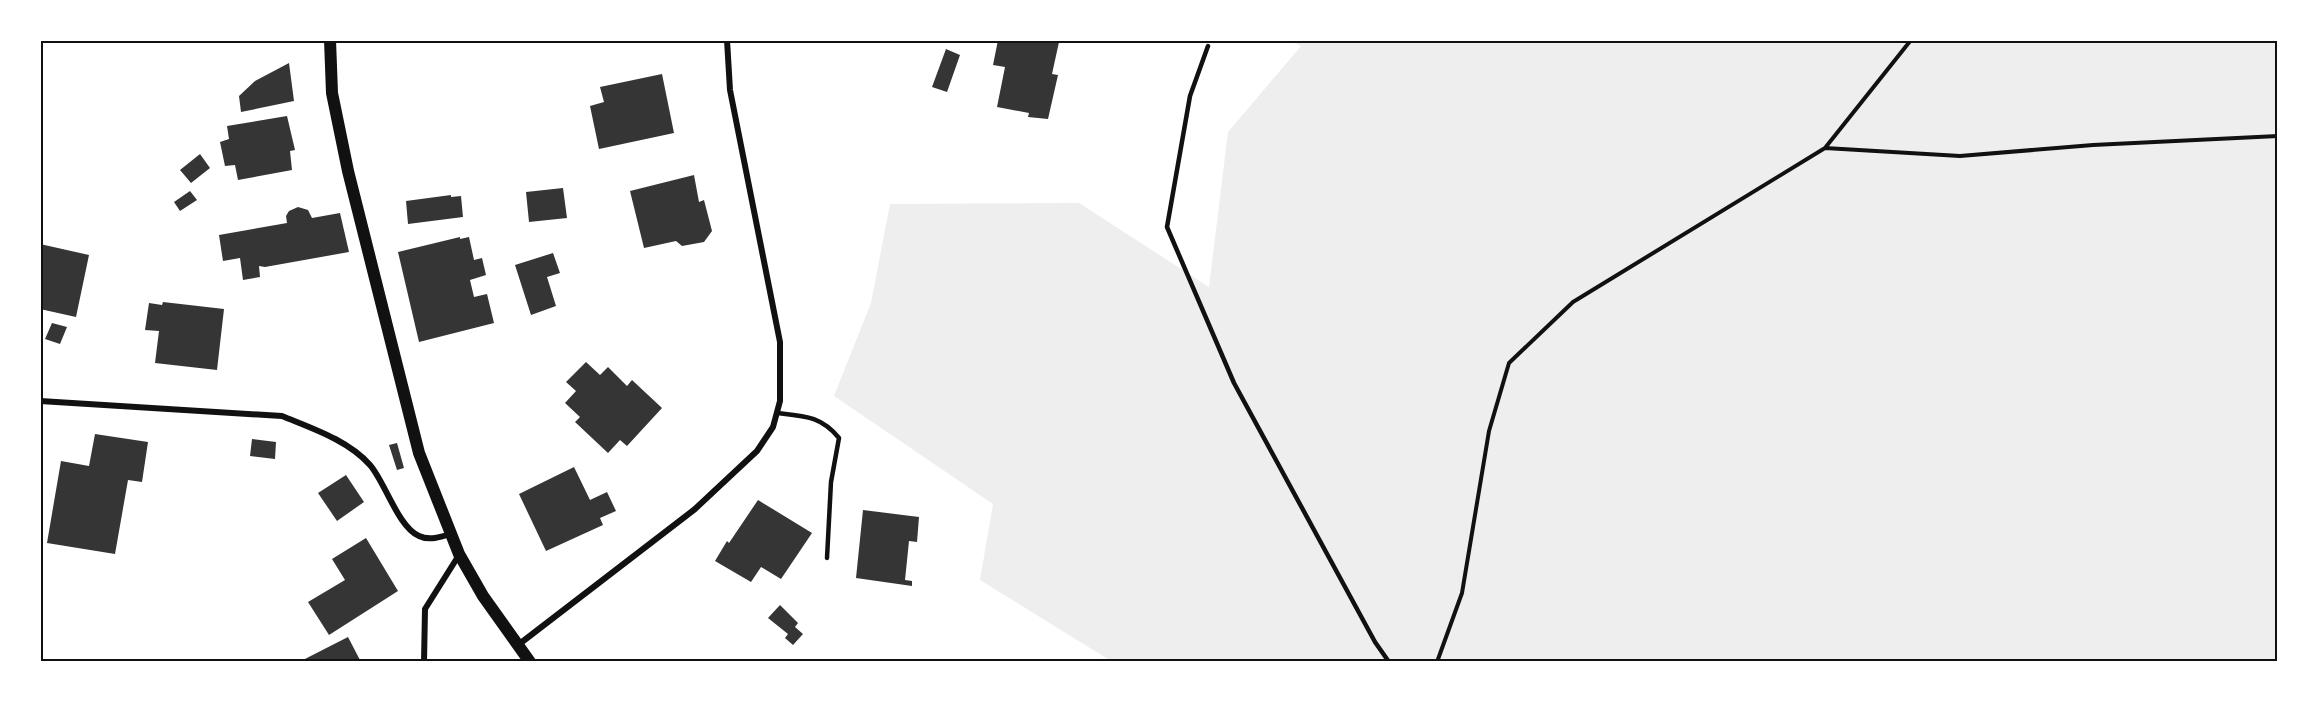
<svg xmlns="http://www.w3.org/2000/svg" width="2318" height="702" font-family="'Archivo Narrow',sans-serif">
<rect width="100%" height="100%" fill="#fff"/>
<!-- green -->
<path fill="#eee" d="M1290 41H2277V661H1111L980 580 993 504 834 396 871 303 890 204 1079 203 1209 287 1228 132 1301 46Z"/>
<!-- building -->
<path fill="#353535" d="M998 40 1059 42 1052 74 1058 75 1048 119 1028 117 1029 113 997 107 1005 67 993 65Z
M946 49 960 55 947 92 932 87Z
M289 63 294 101 241 112 239 96 255 81Z
M662 74 674 133 599 149 590 106 604 102 600 87Z
M287 116 295 150 290 151 292 170 238 180 235 165 225 166 220 142 229 139 227 126Z
M200 154 210 168 191 183 180 170Z
M694 175 699 202 704 200 712 231 704 242 682 246 676 241 644 248 630 191Z
M563 188 567 218 529 222 526 192Z
M190 191 197 200 180 211 174 202Z
M451 195V197L461 196 463 217 408 224 406 201Z
M298 207 308 210 312 218 340 213 349 252 265 267 259 266 260 277 243 280 240 258 223 261 219 235 287 223 286 216 289 211Z
M460 237V239L469 237 474 260 482 258 486 275 470 280 474 297 487 294 494 323 419 342 398 252Z
M40 244 89 255 76 317 40 309Z
M553 253 560 273 547 277 556 306 531 315 515 265Z
M163 302 224 309 217 370 155 363 159 331 145 330 149 303 162 305Z
M52 323 67 327 60 344 45 339Z
M586 362 600 375 608 367 627 386 632 380 662 408 627 446 620 440 608 453 575 422 580 417 565 403 576 391 566 382Z
M95 434 148 442 142 482 128 480 115 554 47 543 61 461 89 466Z
M252 439 276 442 275 459 250 456Z
M397 443 404 468 397 470 389 445Z
M574 467 590 500 607 492 616 511 600 518 603 525 546 551 519 494Z
M346 475 364 502 337 521 318 493Z
M758 500 812 533 781 579 761 567 751 582 715 561 727 541 729 543Z
M863 510 919 517 917 542 909 541 905 580 912 581V586L856 578Z
M366 538 398 591 329 635 308 602 345 580 332 559Z
M780 605 798 623 795 627 803 634 793 645 785 638 788 634 768 618Z
M348 637 361 662H299Z"/>
<g fill="none" stroke-linecap="round" stroke-linejoin="round">
<!-- path -->
<path stroke="#111" stroke-width="4" d="M1825 148 1960 156 2093 145 2278 136
M1437 662 1462 593 1489 431 1509 363 1573 302 1825 148 1911 40"/>
<!-- service -->
<path stroke="#111" stroke-width="4.5" d="M1208 46 1190 96 1167 227 1234 383 1375 642 1389 662
M777 413C804 416 821 416 839 438L831 482 827 558"/>
<!-- minor -->
<path stroke="#111" stroke-width="6" d="M40 401 282 416C311 428 348 440 370 465 385 482 398 527 419 536 429 541 441 537 450 534
M518 645 695 509 757 451 773 427 780 401V342L730 90 727 40
M424 662 425 609 459 555"/>
<!-- secondary -->
<path stroke="#111" stroke-width="12" d="M330 40 332 93 348 171 419 453 459 554 483 596 530 662"/>
</g>
<!-- border -->
<rect width="2318" height="702" fill="none" stroke="#ffffff" stroke-width="84"/>
<rect x="42" y="42" width="2234" height="618" fill="none" stroke="#111" stroke-width="2"/>
</svg>
